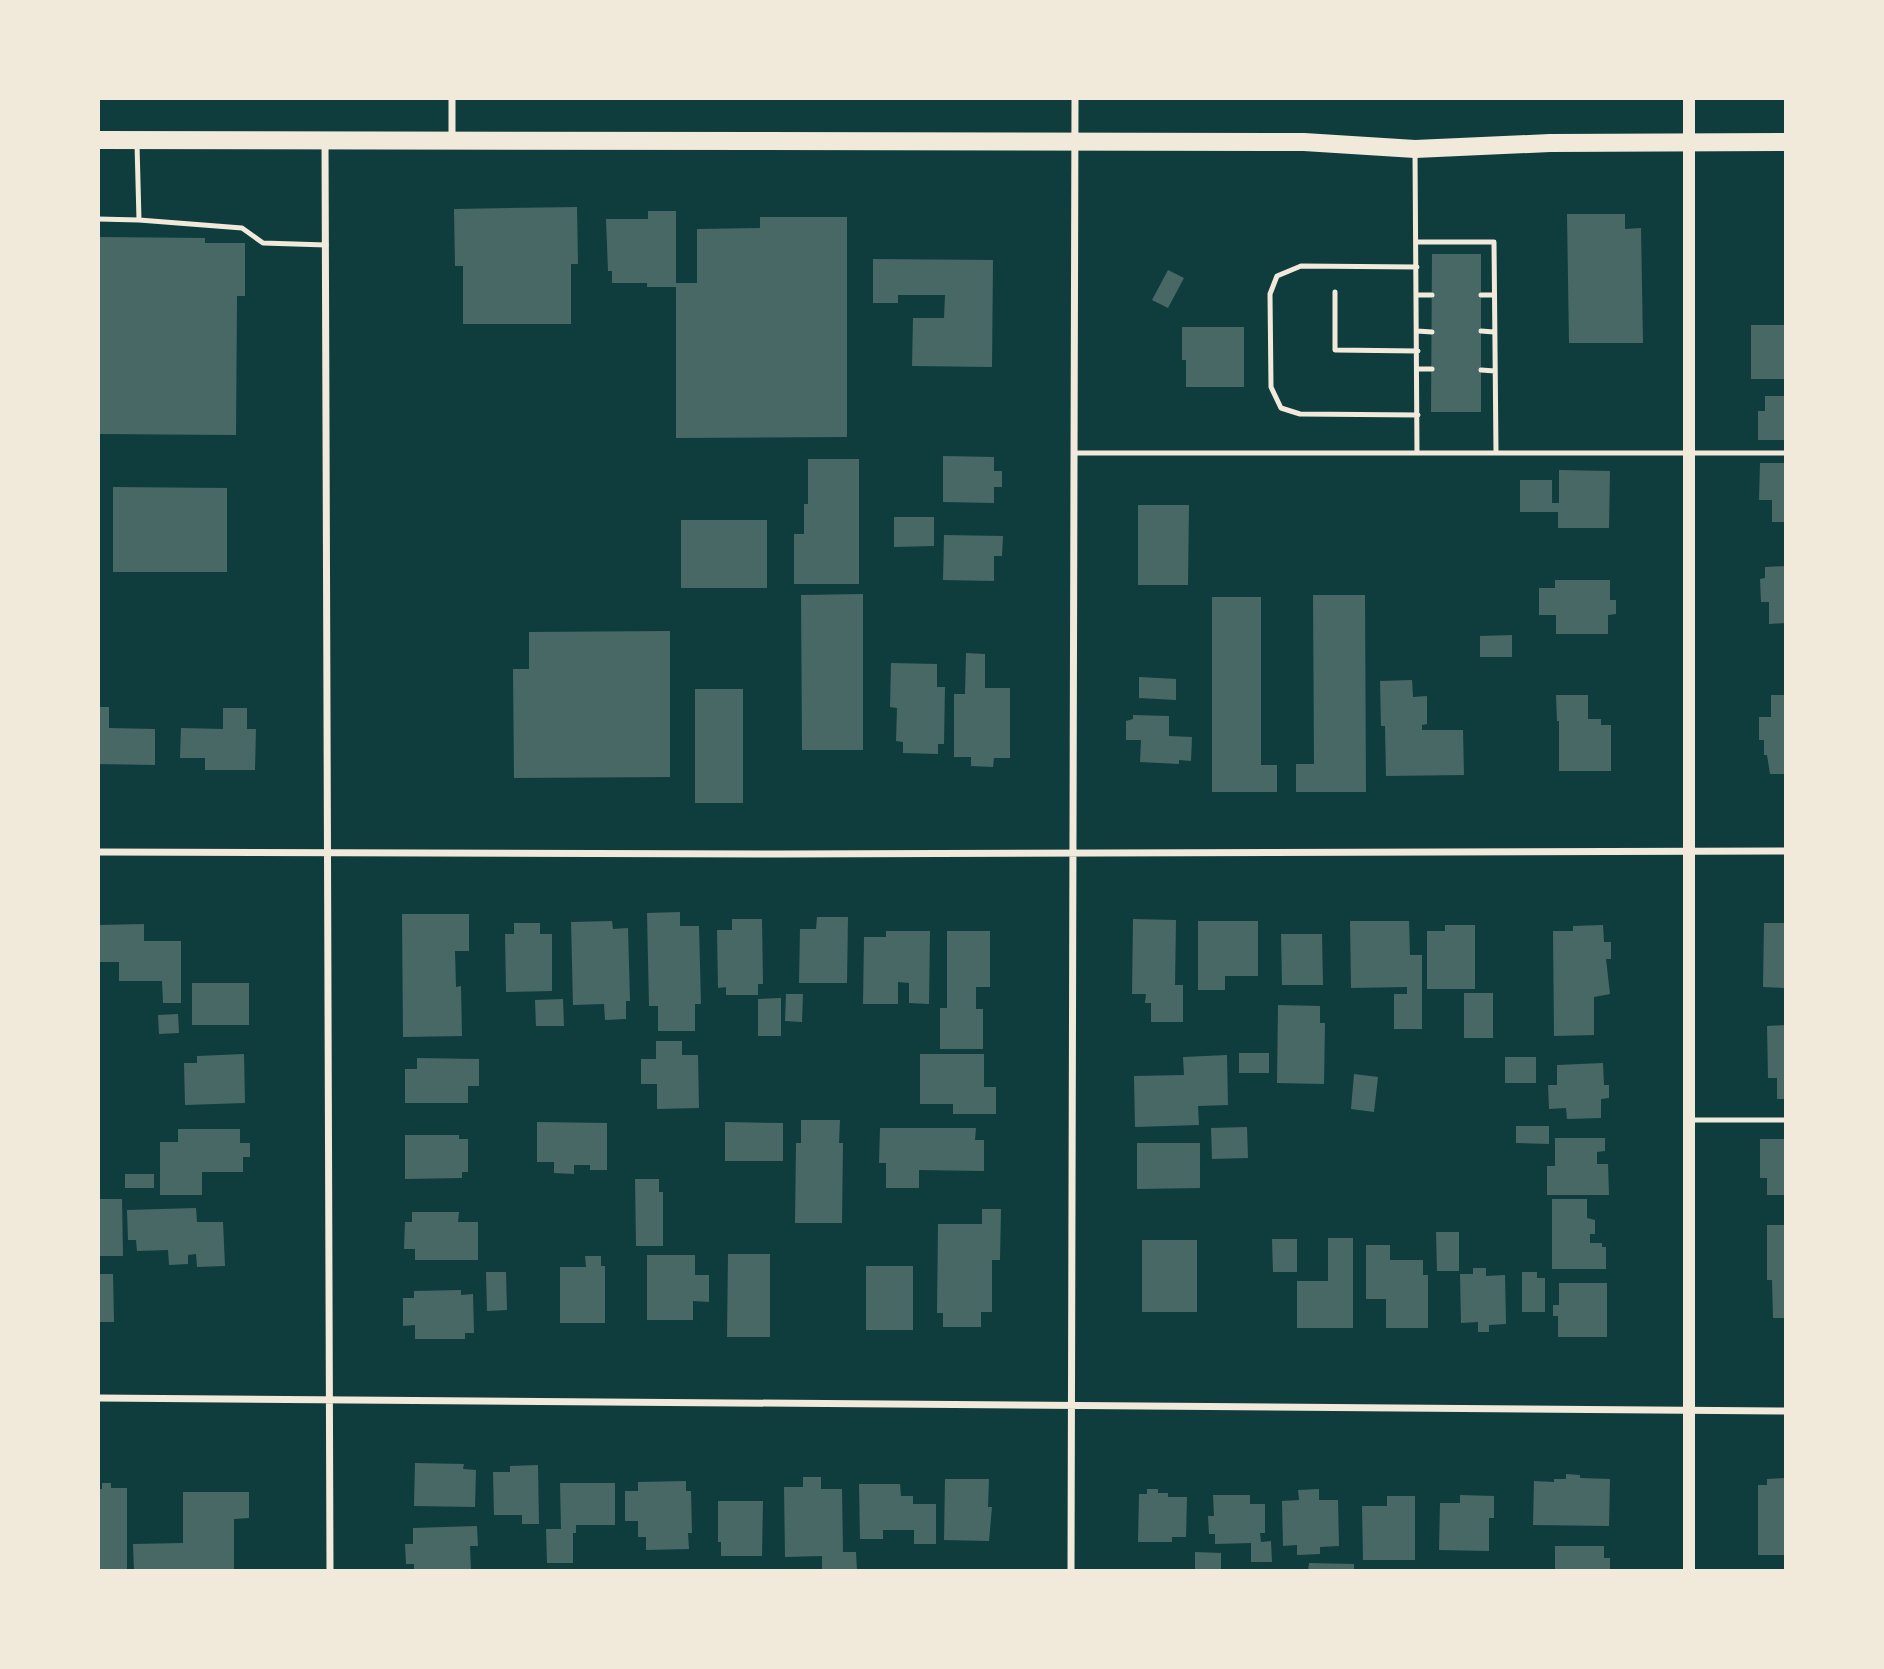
<svg xmlns="http://www.w3.org/2000/svg" width="1884" height="1669" font-family="'DM Sans',sans-serif">
<rect width="100%" height="100%" fill="#0f3d3e"/>
<!-- building -->
<path fill="#486865" d="M577 207 578 264H571V324H463V266H455L454 209Z
M648 211H676V283H697V229L760 228V217H847V437L676 438V287H647V283H612V271H608L606 219H648Z
M1567 214H1625V229L1641 228 1643 343H1569Z
M98 237 205 238V243H245V296H237L236 435 98 434Z
M1432 254H1481V412H1431Z
M873 259 993 260 992 367 912 366 913 318H944L945 295H898V303H873Z
M1168 270 1184 278 1168 308 1152 300Z
M1751 325H1786V379H1751Z
M1182 327H1244V387H1186V360H1182Z
M1765 396H1786V440H1758V411H1765Z
M943 456 994 457V471H1002V487H994V503L943 502Z
M808 459H859V584H794V534H804V504H808Z
M1760 463H1786V522H1772V500H1759Z
M1559 470 1610 471 1609 528H1558V512H1520V480H1552V503H1559Z
M113 487 227 488V572H113Z
M1138 505H1189L1188 585H1138Z
M894 517H934V546L894 547Z
M681 520H767V588H681Z
M944 535 1003 536 1002 556H994V581L943 580Z
M1786 566V623L1769 624V602H1761L1760 579 1765 578V567Z
M1555 580H1610V600H1616V614L1608 615V634H1556V615H1539V588H1555Z
M863 594V750H802L801 595Z
M1313 595H1365L1366 792H1296V764H1314Z
M1212 597H1261V765H1277V792H1212Z
M670 631V777L514 778 513 669H529V632Z
M1512 635V657H1480V636Z
M966 653 985 654V688H1010V758H994L993 767 971 766V757H954V694H965Z
M891 663 937 664V687H945L944 744H938V754L903 753V742L896 741 897 708 890 707Z
M1139 677 1176 679V700L1139 698Z
M1412 680 1413 697 1427 696V724L1422 725V730H1463L1464 775 1386 776 1385 726H1381L1380 681Z
M695 689H743V803H695Z
M1556 695H1588V719H1601V725H1611V771H1559V721H1557Z
M1771 695H1786V774H1770L1767 755H1764V740H1759V717H1771Z
M98 707H109V728L155 729V765L98 764Z
M223 708H247V729H256L255 770H205V758H180L181 728 223 729Z
M1133 715 1169 716V736L1192 737 1191 761 1179 760V764L1140 762 1141 740H1126V721L1133 719Z
M680 912V926H699L701 1004H695V1031H658V1006H649L647 913Z
M402 914H469V951H455L456 987 461 986 462 1036 403 1037Z
M817 917H848L847 983H799L800 929H816Z
M732 919H762L763 984H758V995H726V987L718 988 717 930H732Z
M1133 919 1176 920 1175 985H1183V1022H1151V1003H1145L1146 994H1132Z
M612 921 613 929 628 928 630 1001H626V1019L605 1020 604 1004 573 1005 571 922Z
M1198 921H1258V976H1225V990H1198Z
M1350 921H1409L1410 955H1422V1029H1394V994H1407V987L1351 988Z
M514 923H540V934H552V991L506 992 505 934H514Z
M1764 923H1786V988L1763 987Z
M144 924V941H181V1003H163L162 981H119V962H98V925Z
M1445 925H1475V989H1427V931H1445Z
M1603 925 1604 942H1611V959H1606L1610 994 1594 997V1035L1554 1036 1553 931H1573V926Z
M886 931H930L929 1004 909 1003V983L898 982V1004H863L864 937H886Z
M947 931H990V987H976V1009H983V1049H940V1008H947Z
M1281 934H1322L1323 985H1282Z
M192 983H249V1025H192Z
M1464 993H1493V1038H1464Z
M786 994H803L802 1022 785 1021Z
M781 998V1036H758V999Z
M563 999 564 1026H536L535 1000Z
M1278 1005 1320 1006V1023H1325L1324 1084 1277 1083Z
M178 1014 179 1033 159 1034 158 1015Z
M1786 1025V1099H1777V1078H1768L1767 1026Z
M656 1041H682V1055H698L699 1108 657 1109V1084H641V1059H656Z
M1239 1053H1269V1073H1239Z
M244 1054 245 1103 185 1105 184 1063H197V1056Z
M920 1054H984V1087H996V1114H953V1104H920Z
M1227 1055 1228 1105 1198 1106 1199 1125 1135 1127 1134 1076 1184 1075 1183 1057Z
M1505 1057H1536V1083H1505Z
M417 1058 479 1059V1086H468V1103H405V1069H417Z
M1603 1063 1604 1085H1609V1098L1601 1099V1118L1567 1119 1566 1108 1549 1109 1548 1085H1557V1065Z
M1354 1074 1378 1077 1374 1112 1351 1109Z
M801 1120H840L839 1143H843L842 1223H795L796 1143H801Z
M537 1122 607 1123V1170H590V1165H574V1174L554 1173V1162H537Z
M725 1122 783 1123V1161H725Z
M1516 1126H1549V1144L1516 1143Z
M1247 1127 1248 1158 1212 1159 1211 1128Z
M880 1128H976L975 1140H984V1171L919 1170V1188H886V1163H879Z
M178 1129H240V1143H250V1157H243V1172H202V1195H160V1142H178Z
M405 1135H459V1139H468V1172H462V1178L405 1179Z
M1555 1138H1605V1151L1597 1152V1164H1608L1609 1195H1547V1166H1555Z
M1760 1139H1786V1195H1767V1178H1760Z
M1137 1143H1200V1188L1137 1189Z
M125 1174H154V1188H125Z
M635 1179H659V1192H663V1246H636Z
M98 1199H122L123 1256H98Z
M1552 1199H1587V1218L1595 1220V1234H1590V1243H1602V1247H1606V1269H1552Z
M196 1208 197 1222H223L225 1266 197 1267 196 1254 188 1255V1264L169 1265 168 1250 137 1251 136 1240H128L127 1210Z
M982 1209H1001L1000 1260H992V1312H981V1327H943V1313H937L938 1224H982Z
M412 1212H459L458 1222H478V1260H415V1249H404L405 1222H412Z
M1767 1225H1786V1318H1773L1772 1280H1767Z
M1436 1232H1459V1271H1437Z
M1328 1238H1353V1328H1297V1281H1328Z
M1272 1239H1297V1272H1273Z
M1142 1240H1197V1312H1142Z
M1366 1245H1390V1260H1423V1275H1428V1328H1386V1299H1366Z
M728 1254H770V1337H727Z
M647 1255H695V1275H709V1302L693 1301V1320H647Z
M585 1256H601V1266H605V1323H560V1267H586Z
M866 1266H913V1330H866Z
M1473 1268H1486V1276L1505 1275 1506 1324 1489 1325V1332H1478V1322L1461 1323 1460 1274H1473Z
M486 1272H506L507 1310 487 1311Z
M1522 1272H1537V1278H1545V1312H1522Z
M98 1274H113L114 1322H98Z
M1559 1283H1607V1337H1558V1316H1553V1305H1559Z
M461 1290V1295L473 1294 474 1333H465V1339H415V1325L403 1326V1298H414V1291Z
M415 1463 464 1464 463 1469 476 1470 475 1507 414 1506Z
M538 1465 539 1524H522V1515H494L493 1472H510V1466Z
M1566 1474 1580 1475V1478L1610 1479 1609 1526 1533 1525 1534 1481 1554 1482V1479H1566Z
M803 1477H821V1489H842L843 1552H856L857 1571H822V1556L785 1557 784 1487H803Z
M1786 1478V1555H1758V1485H1767V1479Z
M945 1479H989L988 1507H992L989 1541 944 1540Z
M686 1481V1491H691L692 1533H688L689 1549 646 1550V1537H638V1521H625V1491H638V1482Z
M102 1483H111V1488H127V1571H98V1489H102Z
M560 1483H615V1525H576V1533H573V1563H547L546 1529H561Z
M859 1484H900L901 1496H913V1504H936V1544H914V1530H883V1539H860Z
M1147 1489H1158V1493H1168V1497H1187L1186 1537H1172V1542H1138L1139 1494H1147Z
M1319 1489V1500H1338L1339 1546 1320 1547V1554L1297 1555V1545L1283 1546 1282 1501 1299 1500 1298 1490Z
M183 1492H249V1518L234 1519V1571H134L133 1544 183 1543Z
M1213 1495H1250V1504H1265V1533H1260L1261 1542 1271 1541 1272 1562H1251V1543L1215 1544V1534H1209L1208 1516H1214Z
M1460 1495 1494 1496V1518H1489V1551L1439 1550 1440 1503H1460Z
M1387 1496H1415V1560H1363L1362 1506H1387Z
M718 1501H763L762 1556H721V1542H718Z
M477 1526 478 1546H470L471 1571H414V1564H406L405 1544H413V1528Z
M1555 1546H1604V1558H1610V1571H1555Z
M1195 1552 1221 1553V1571H1195Z
M1309 1563 1354 1564V1571H1308Z"/>
<g fill="none" stroke-linecap="round" stroke-linejoin="round">
<!-- service -->
<path stroke="#f1e9da" stroke-width="5" d="M137 144 139 220 242 228 263 243 326 245
M1415 152 1417 453
M98 219 139 220
M1416 242H1494L1496 452
M1417 267 1301 266 1277 276 1270 294 1271 387 1281 408 1300 414 1418 415
M1335 292V350L1418 351
M1417 295H1432
M1481 295H1494
M1417 331 1432 332
M1481 331 1494 332
M1418 369H1432
M1481 370 1495 371
M1074 453H1786
M1689 1120H1786"/>
<!-- minor -->
<path stroke="#f1e9da" stroke-width="7" d="M452 98V139
M325 142 330 1571
M98 852 782 854 1786 851
M98 1398 1786 1411
M1071 1571 1075 98"/>
<!-- tertiary -->
<path stroke="#f1e9da" stroke-width="12" d="M1689 1571V98"/>
<!-- primary -->
<path stroke="#f1e9da" stroke-width="18" d="M98 140 1304 142 1415 149 1550 143 1786 142"/>
</g>
<!-- border -->
<rect width="1884" height="1669" fill="none" stroke="#f1e9da" stroke-width="200"/>
</svg>
